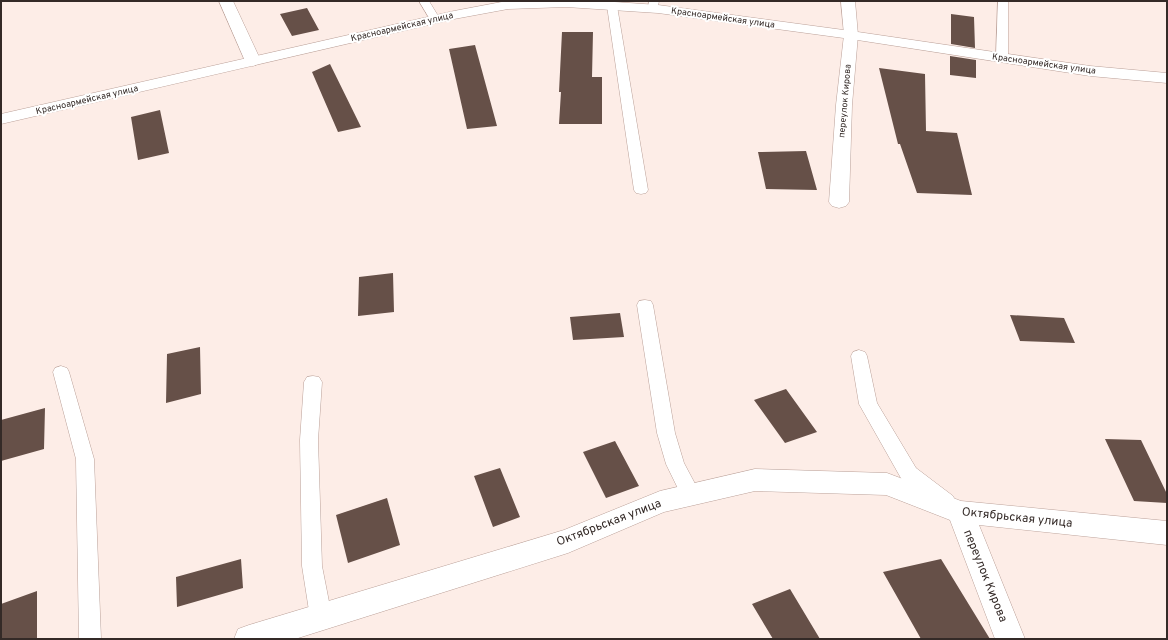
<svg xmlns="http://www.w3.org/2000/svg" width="1168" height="640" font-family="Overpass,sans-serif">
<rect width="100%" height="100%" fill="#fdede7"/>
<!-- building -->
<path fill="#665048" d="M307 8 319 30 292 36 280 14Z
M951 14 974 17 975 48 951 44Z
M562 32H593L592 77H602V124H559L561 92H559Z
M475 45 497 126 467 129 449 49Z
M950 56 976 60V78L950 75Z
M330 64 361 127 338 132 312 72Z
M879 68 925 74 926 131 957 133 972 195 917 193 900 144H898Z
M160 110 169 153 138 160 131 117Z
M806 151 817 190 766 189 758 152Z
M393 273 394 312 358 316 359 277Z
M620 313 624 337 573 340 570 317Z
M1010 315 1064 318 1075 343 1020 341Z
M200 347 201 394 166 403 167 354Z
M786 389 817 432 785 443 754 400Z
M45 408 44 449 1 461V420Z
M1105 439 1141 440 1167 494V503L1134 501Z
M615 441 639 486 606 498 583 452Z
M500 468 520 517 493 527 474 476Z
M387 498 400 545 348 563 336 515Z
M241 559 243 588 177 607 176 577Z
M941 559 990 639H921L883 572Z
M790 589 820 639H773L752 604Z
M37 591V639H1V604Z"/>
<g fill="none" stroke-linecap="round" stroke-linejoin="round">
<defs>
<path id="lane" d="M419 1H429L440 19 439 21H431Z
M649 1H659L657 11H649L648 9Z
M998 1H1008V58L1002 61 996 58Z
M612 3 617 6 648 190 646 193 641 194 636 193 634 190 607 6Z
M645 300 651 301 653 305 675 433 684 463 701 495 698 501 691 503 684 501 666 464 657 433 637 305 639 301Z
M859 350 865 352 867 356 877 403 916 468 953 496 956 502 953 508 946 510 939 508 902 480 859 404 851 356 853 352Z
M61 366 67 368 69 372 94 459 101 639H79L76 459 53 372 55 368Z
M313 376 319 377 322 382 318 440 322 566 332 617 329 624 321 627 313 624 310 617 302 566 300 440 304 382 307 377Z"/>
<path id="street" d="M219 1H233L261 61 258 64 253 66 248 64 245 61Z
M841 1H855L858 35 852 105 849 202 846 206 839 208 832 206 829 202 836 105 844 35Z
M755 469 887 473 961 501 1167 521V545L979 525 1025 639H995L950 520 886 495 755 491 664 512 568 553 295 639H234L238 629 249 625 564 530 660 491Z"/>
<path id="primary" d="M507 1H600L658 5 851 31 1090 66 1167 73V83L1090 76 851 39 658 13 566 7 508 9 454 19 1 124V114L454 11Z"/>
</defs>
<!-- lane casing -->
<use href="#lane" stroke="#bba199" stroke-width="1"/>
<!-- street casing -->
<use href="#street" stroke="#bba199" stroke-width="1"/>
<!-- primary casing -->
<use href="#primary" stroke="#bba199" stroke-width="1"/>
<!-- lane -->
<use href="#lane" fill="#fff" fill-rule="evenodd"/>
<!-- street -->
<use href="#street" fill="#fff" fill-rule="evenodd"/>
<!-- primary -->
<use href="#primary" fill="#fff" fill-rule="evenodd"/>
</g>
<g text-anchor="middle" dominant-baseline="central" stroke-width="4" stroke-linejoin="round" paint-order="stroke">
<!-- far-street labels -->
<g font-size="9" fill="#342a27" stroke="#fff">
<text transform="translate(723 18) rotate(8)">Красноармейская улица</text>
<text transform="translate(402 27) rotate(-13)">Красноармейская улица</text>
<text transform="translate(1044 64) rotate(8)">Красноармейская улица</text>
<text transform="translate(87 100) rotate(-13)">Красноармейская улица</text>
<text transform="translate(845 101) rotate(-85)">переулок Кирова</text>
</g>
<!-- near-street labels -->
<g font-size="12" fill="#342a27" stroke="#fff">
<text transform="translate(1017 518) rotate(6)">Октябрьская улица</text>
<text transform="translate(609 523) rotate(-21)">Октябрьская улица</text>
<text transform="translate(985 576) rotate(68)">переулок Кирова</text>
</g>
</g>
<!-- border -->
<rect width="1168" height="640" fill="none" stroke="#342a27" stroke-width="4"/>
</svg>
